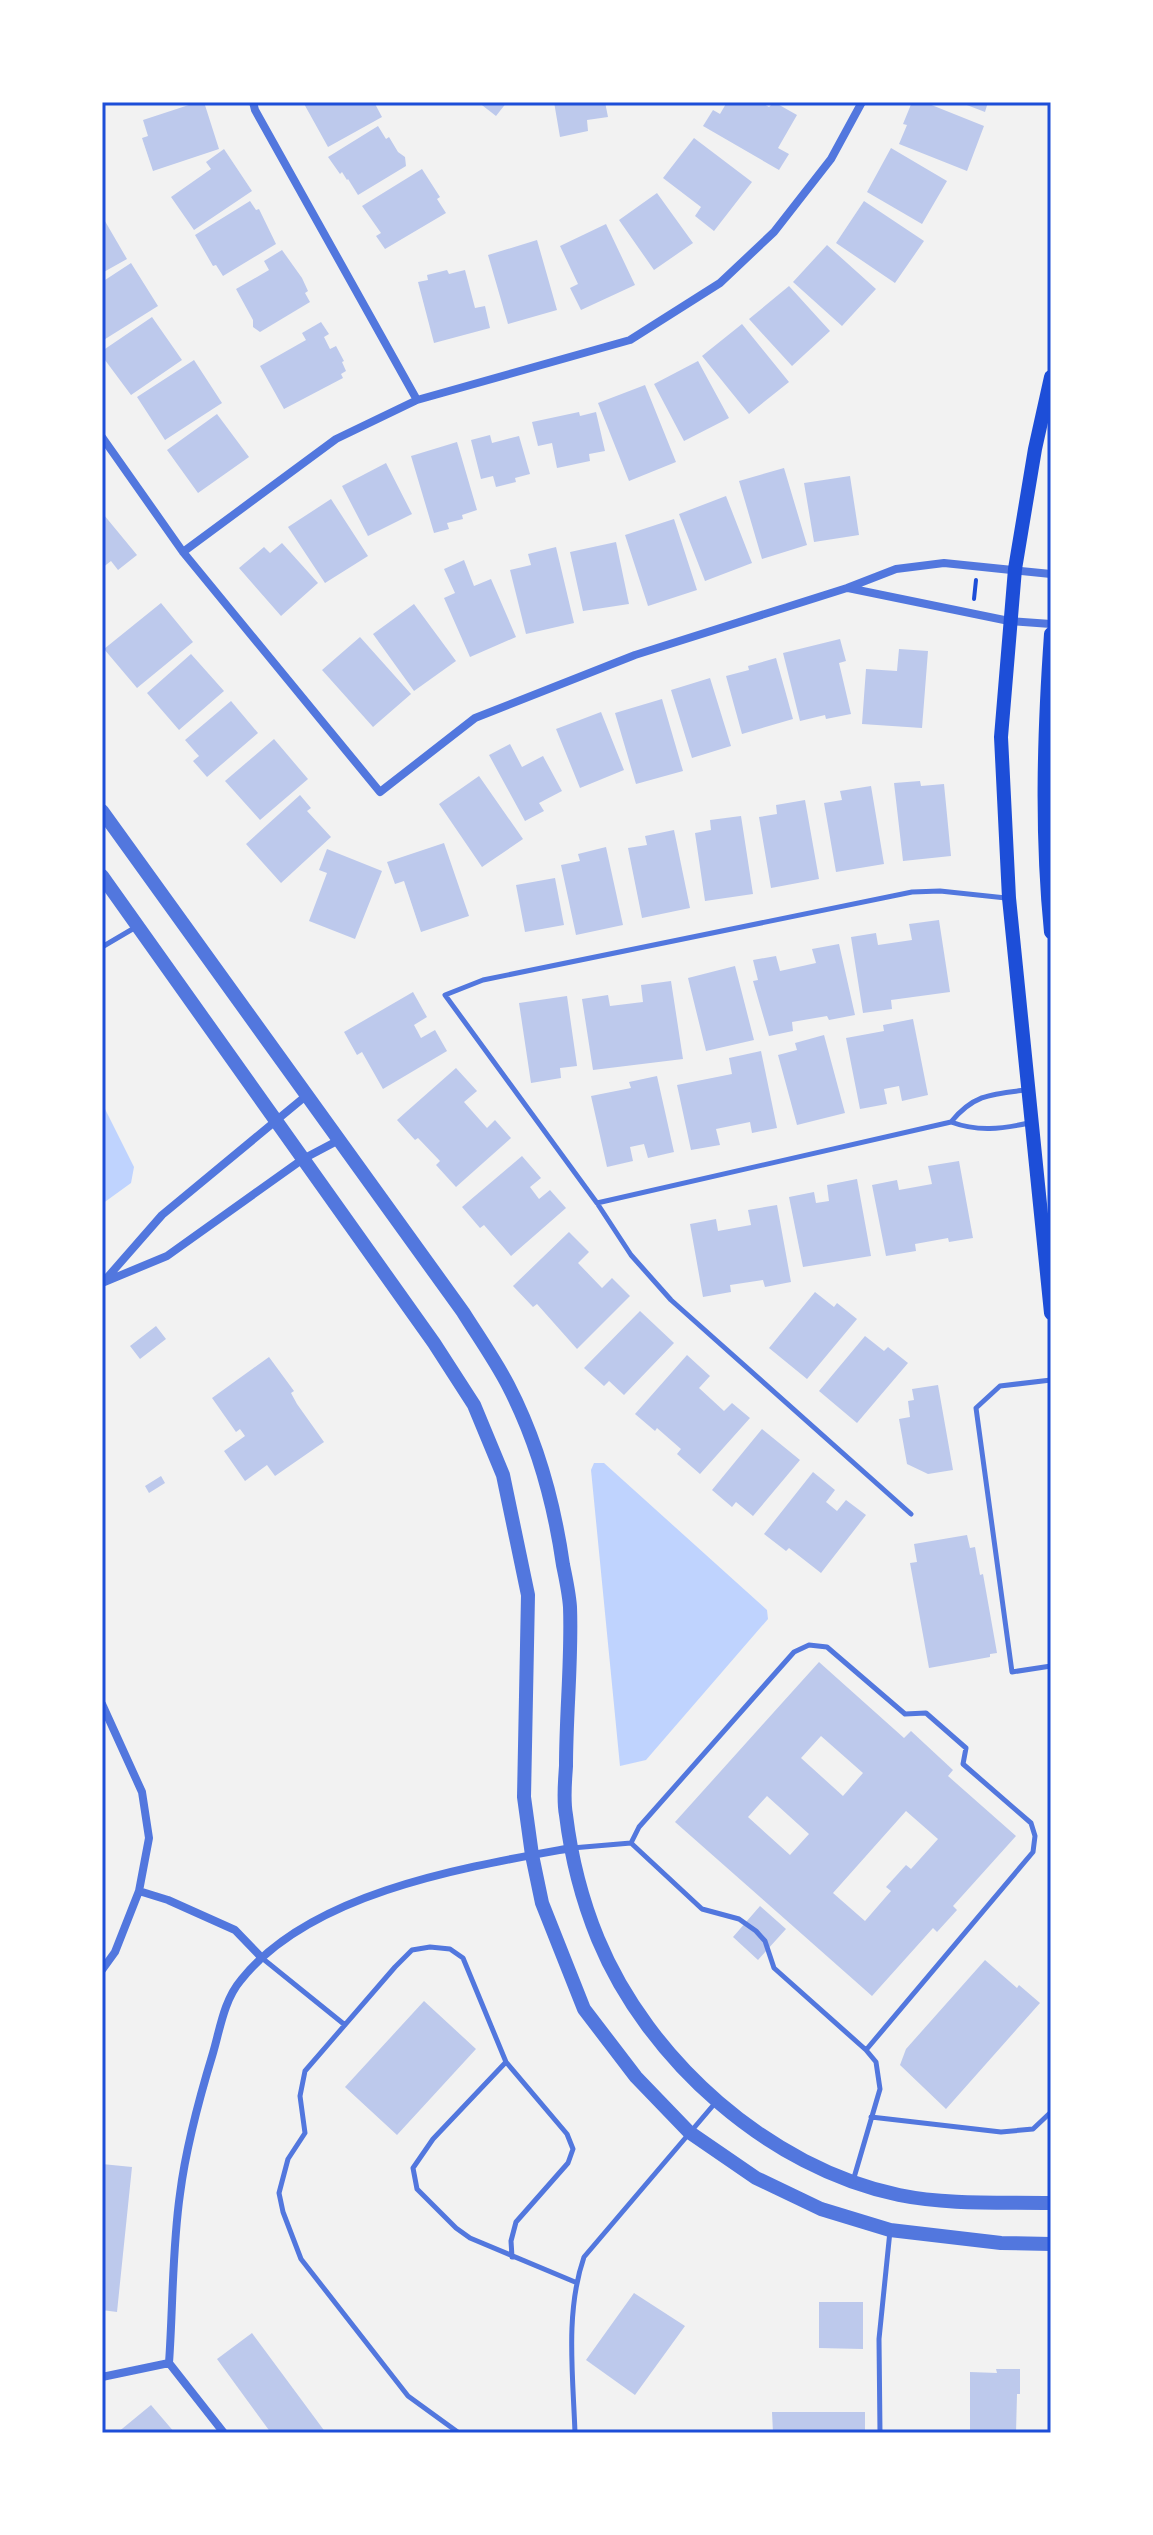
<svg xmlns="http://www.w3.org/2000/svg" width="1153" height="2535" font-family="Raleway,sans-serif">
<rect width="100%" height="100%" fill="#f2f2f2"/>
<!-- water -->
<path fill="#bfd3fe" d="M102 1103 134 1167 131 1183 102 1204Z
M594 1463H604L767 1610 768 1619 646 1760 620 1766 591 1470Z"/>
<!-- building -->
<path fill="#bdc9ec" fill-rule="evenodd" d="M198 102H204L219 149 153 171 142 138 148 136 143 120Z
M303 102H374L382 117 328 147Z
M478 102H507L496 116Z
M554 102H605L608 117 587 120 588 131 560 137Z
M727 102H760L769 107 774 102 797 115 778 148 789 154 779 170 703 126 713 110 720 114Z
M912 102H924L984 126 967 171 899 144 907 125 903 124Z
M959 102H988L985 112Z
M378 126 386 139 389 137 398 152 405 157 406 166 358 195 348 179 347 180 342 172 340 174 328 157Z
M694 138 752 182 714 231 695 216 701 207 663 178Z
M891 148 947 181 922 224 867 192Z
M224 149 252 191 194 230 171 197 211 169 206 162Z
M422 169 440 197 437 199 446 213 385 249 376 236 381 233 362 206Z
M657 193 693 243 654 270 619 220Z
M250 201 256 210 259 209 276 244 223 276 216 265 213 266 195 235Z
M864 201 924 241 895 283 836 243Z
M102 216 127 259 102 273Z
M606 224 635 285 581 310 570 288 578 284 560 246Z
M537 240 557 310 508 324 488 255Z
M827 245 876 289 842 326 793 282Z
M282 250 302 278 308 291 305 293 310 302 260 332 253 327V320L236 289 269 270 264 261Z
M131 263 158 306 102 341V282Z
M447 270 449 274 465 270 475 308 485 306 490 328 434 343 418 282 428 280 427 275Z
M789 286 830 331 792 366 749 319Z
M152 317 182 360 131 395 102 356V351Z
M321 322 329 334 324 337 330 349 336 346 344 361 342 362 346 371 341 374 343 378 284 409 260 366 306 340 302 333Z
M742 324 789 382 749 414 702 356Z
M194 360 222 403 165 440 137 397Z
M698 361 729 418 684 441 654 384Z
M645 385 676 462 629 481 598 403Z
M579 412 580 416 596 412 605 451 589 454 590 461 557 468 552 443 538 446 532 422Z
M217 414 249 457 198 493 167 450Z
M490 435 492 443 519 436 530 474 515 478 516 482 496 487 493 476 481 479 471 440Z
M457 442 477 510 462 515 463 519 447 523 449 529 434 533 411 456Z
M386 463 412 514 368 536 342 486Z
M784 468 807 545 762 559 739 481Z
M850 476 859 535 814 542 804 483Z
M726 496 752 563 705 581 679 514Z
M331 499 368 556 325 583 288 527Z
M104 515 137 555 118 570 111 561 102 568Z
M674 519 697 590 648 606 625 535Z
M616 542 629 604 583 611 570 552Z
M282 543 318 583 281 616 239 568 264 547 270 553Z
M556 547 574 623 526 634 510 570 531 565 528 554Z
M464 560 474 586 491 579 516 637 470 657 444 598 455 593 444 569Z
M161 603 193 642 137 688 104 649Z
M414 604 456 661 414 691 373 634Z
M360 637 411 694 373 727 322 670Z
M840 639 846 661 839 663 851 714 826 719 825 715 800 721 783 653Z
M899 649 928 651 922 728 862 724 866 669 897 671Z
M191 654 224 691 179 730 147 693Z
M776 658 793 719 742 734 726 676 749 670 748 666Z
M710 678 731 746 692 758 671 690Z
M662 699 683 771 636 784 615 713Z
M231 701 258 733 207 777 193 761 199 756 185 740Z
M601 712 624 770 580 788 556 729Z
M274 739 308 779 260 820 225 781Z
M510 744 522 767 543 756 562 791 539 803 544 811 525 821 489 755Z
M479 776 523 839 482 867 439 804Z
M920 781 921 786 944 784 951 856 903 861 894 783Z
M871 786 884 864 836 872 824 803 842 800 840 791Z
M300 795 311 808 307 811 331 837 281 883 246 844Z
M805 800 819 879 771 888 759 817 777 814 776 805Z
M741 816 753 894 705 901 695 833 711 830 710 820Z
M674 830 690 908 642 918 628 848 647 845 645 836Z
M444 843 469 916 421 932 404 881 395 884 387 862Z
M606 847 623 925 576 935 561 865 580 861 578 854Z
M327 849 382 871 355 939 309 921 327 873 319 870Z
M555 878 564 925 525 932 516 885Z
M939 920 950 992 891 1000 892 1009 863 1013 851 937 876 933 878 945 912 940 909 924Z
M839 944 855 1015 829 1020 827 1016 792 1022 793 1031 769 1036 753 981 758 980 753 960 776 956 780 971 816 963 812 949Z
M735 966 754 1040 706 1051 688 978Z
M671 981 683 1059 593 1070 582 999 608 995 610 1006 643 1002 641 985Z
M413 992 427 1017 414 1025 421 1038 435 1030 447 1051 383 1089 362 1052 357 1055 344 1032Z
M567 996 577 1066 560 1068 561 1078 531 1083 519 1003Z
M913 1019 928 1095 902 1101 899 1086 884 1089 887 1104 860 1109 846 1038 884 1031 883 1025Z
M824 1035 845 1113 797 1125 778 1055 797 1050 795 1043Z
M761 1051 777 1128 752 1133 750 1122 716 1129 720 1145 691 1150 677 1085 732 1074 729 1058Z
M456 1068 477 1091 464 1102 487 1128 495 1120 511 1138 456 1187 436 1165 440 1161 418 1138 415 1140 397 1120Z
M657 1076 674 1152 648 1158 644 1144 630 1147 633 1161 607 1167 591 1096 631 1088 629 1082Z
M522 1156 541 1178 530 1187 539 1199 550 1190 566 1208 511 1256 484 1225 480 1228 462 1207Z
M959 1161 973 1238 949 1242 948 1238 915 1244 916 1251 886 1256 872 1185 897 1180 899 1190 932 1184 928 1166Z
M857 1179 871 1256 803 1267 789 1197 814 1192 816 1203 829 1201 827 1185Z
M777 1205 791 1282 765 1287 763 1280 730 1285 731 1292 703 1297 690 1224 716 1219 718 1231 751 1225 748 1210Z
M569 1232 589 1252 578 1263 602 1288 612 1278 630 1296 577 1349 537 1304 533 1307 513 1286Z
M815 1292 834 1307 837 1303 857 1319 807 1379 769 1348Z
M640 1311 674 1343 624 1395 609 1381 604 1386 584 1368Z
M156 1326 166 1339 140 1359 130 1346Z
M865 1336 884 1351 888 1347 908 1363 857 1423 819 1391Z
M687 1355 710 1376 699 1388 724 1411 732 1403 750 1418 700 1474 677 1454 681 1449 657 1428 655 1431 635 1414Z
M269 1357 294 1391 291 1393 297 1404 324 1442 275 1476 267 1465 245 1481 224 1451 245 1436 240 1429 236 1432 212 1398Z
M938 1385 953 1470 928 1474 907 1464 899 1419 910 1417 908 1401 914 1400 912 1389Z
M762 1429 800 1460 753 1516 736 1502 732 1507 712 1490Z
M813 1472 835 1490 826 1502 837 1511 846 1500 866 1515 821 1573 789 1548 786 1551 764 1534Z
M161 1476 165 1483 149 1493 145 1486Z
M967 1535 970 1548 975 1547 980 1575 983 1574 997 1653 990 1654V1657L929 1668 910 1563 917 1562 914 1544Z
M819 1662 904 1738 911 1731 953 1770 948 1776 1016 1836 953 1906 957 1910 937 1932 933 1928 872 1996 675 1822ZM821 1736 863 1773 843 1796 801 1758ZM767 1796 809 1834 790 1855 748 1817ZM906 1811 938 1839 911 1869 906 1865 886 1887 891 1891 865 1921 833 1893Z
M760 1906 786 1929 758 1960 733 1937Z
M985 1960 1017 1988 1019 1985 1040 2003 946 2109 900 2065 906 2049Z
M424 2001 476 2049 397 2135 345 2087Z
M102 2164 132 2167 117 2312 102 2310Z
M634 2293 685 2326 635 2395 586 2360Z
M819 2302H863V2349L819 2348Z
M252 2333 326 2433H271L217 2359Z
M996 2369H1020V2394H1017L1016 2433H970V2372L997 2373Z
M151 2405 175 2433H117Z
M772 2412H865V2433H773Z"/>
<g fill="none" stroke-linecap="round" stroke-linejoin="round">
<!-- path -->
<path stroke="#1d4ed8" stroke-width="4" d="M974 599 976 580"/>
<!-- service -->
<path stroke="#5277de" stroke-width="5" d="M102 947 136 927
M1026 1090C992 1094 974 1094 951 1122 978 1132 1001 1129 1029 1123
M597 1203 951 1122
M1051 1380 1000 1386 976 1408 1012 1672 1051 1666
M911 1514 671 1300 631 1255 597 1203 445 995 483 980 912 892 940 891 1006 898
M572 1848 631 1843 639 1827 794 1652 809 1645 827 1647 905 1714 926 1713 966 1748 963 1764 1031 1823 1035 1836 1033 1852 866 2050 774 1968 765 1941 756 1931 739 1919 702 1909 631 1843
M262 1958 345 2025
M506 2062 433 2139 413 2168 417 2189 456 2228 470 2238 575 2282
M871 2117 1001 2132 1033 2129 1051 2112
M853 2181 880 2089 876 2062 866 2050
M459 2433 408 2396 301 2259 283 2212 279 2193 288 2159 305 2133 300 2096 305 2071 395 1967 412 1950 430 1947 450 1949 463 1958 506 2062 567 2134 573 2149 568 2163 516 2222 511 2241 512 2257
M575 2433C573 2375 565 2312 584 2257L716 2102
M880 2433 879 2339 890 2231"/>
<!-- minor -->
<path stroke="#5277de" stroke-width="8" d="M253 102 255 110 417 400
M102 437 183 552 380 792 475 718 635 655 847 588 896 569 944 563 1051 574
M183 552 336 439 417 400 630 340 720 283 774 232 831 159 862 102
M848 588 1009 621 1051 624
M106 1279 162 1215 307 1095
M102 1283 167 1256 303 1159 339 1140
M102 1704 142 1792 149 1838 139 1891 115 1952 102 1970
M139 1891 168 1900 235 1930 262 1958
M169 2363C173 2307 172 2250 180 2194 186 2146 199 2099 213 2053 220 2029 224 2000 241 1980 311 1892 466 1867 571 1848
M169 2363 224 2433
M102 2377 169 2363"/>
<!-- tertiary -->
<path stroke="#5277de" stroke-width="14" d="M102 811 463 1312C478 1336 495 1360 508 1385 537 1441 554 1502 563 1565 566 1579 569 1593 570 1607 572 1659 566 1713 566 1766 565 1782 563 1799 566 1815 571 1856 582 1900 598 1939 648 2060 769 2168 899 2195 948 2205 1000 2202 1051 2203
M102 876 434 1343 474 1405 503 1475 528 1595 524 1797 532 1855 542 1903 584 2009 636 2077 689 2132 756 2178 821 2209 890 2230 1001 2243 1051 2244"/>
<!-- secondary -->
<path stroke="#1d4ed8" stroke-width="14" d="M1051 377 1035 449 1015 569 1001 737 1009 898 1051 1313
M1051 634C1044 734 1041 832 1051 932"/>
</g>
<!-- border -->
<rect width="1153" height="2535" fill="none" stroke="#ffffff" stroke-width="208"/>
<rect x="104" y="104" width="945" height="2327" fill="none" stroke="#1d4ed8" stroke-width="3"/>
</svg>
